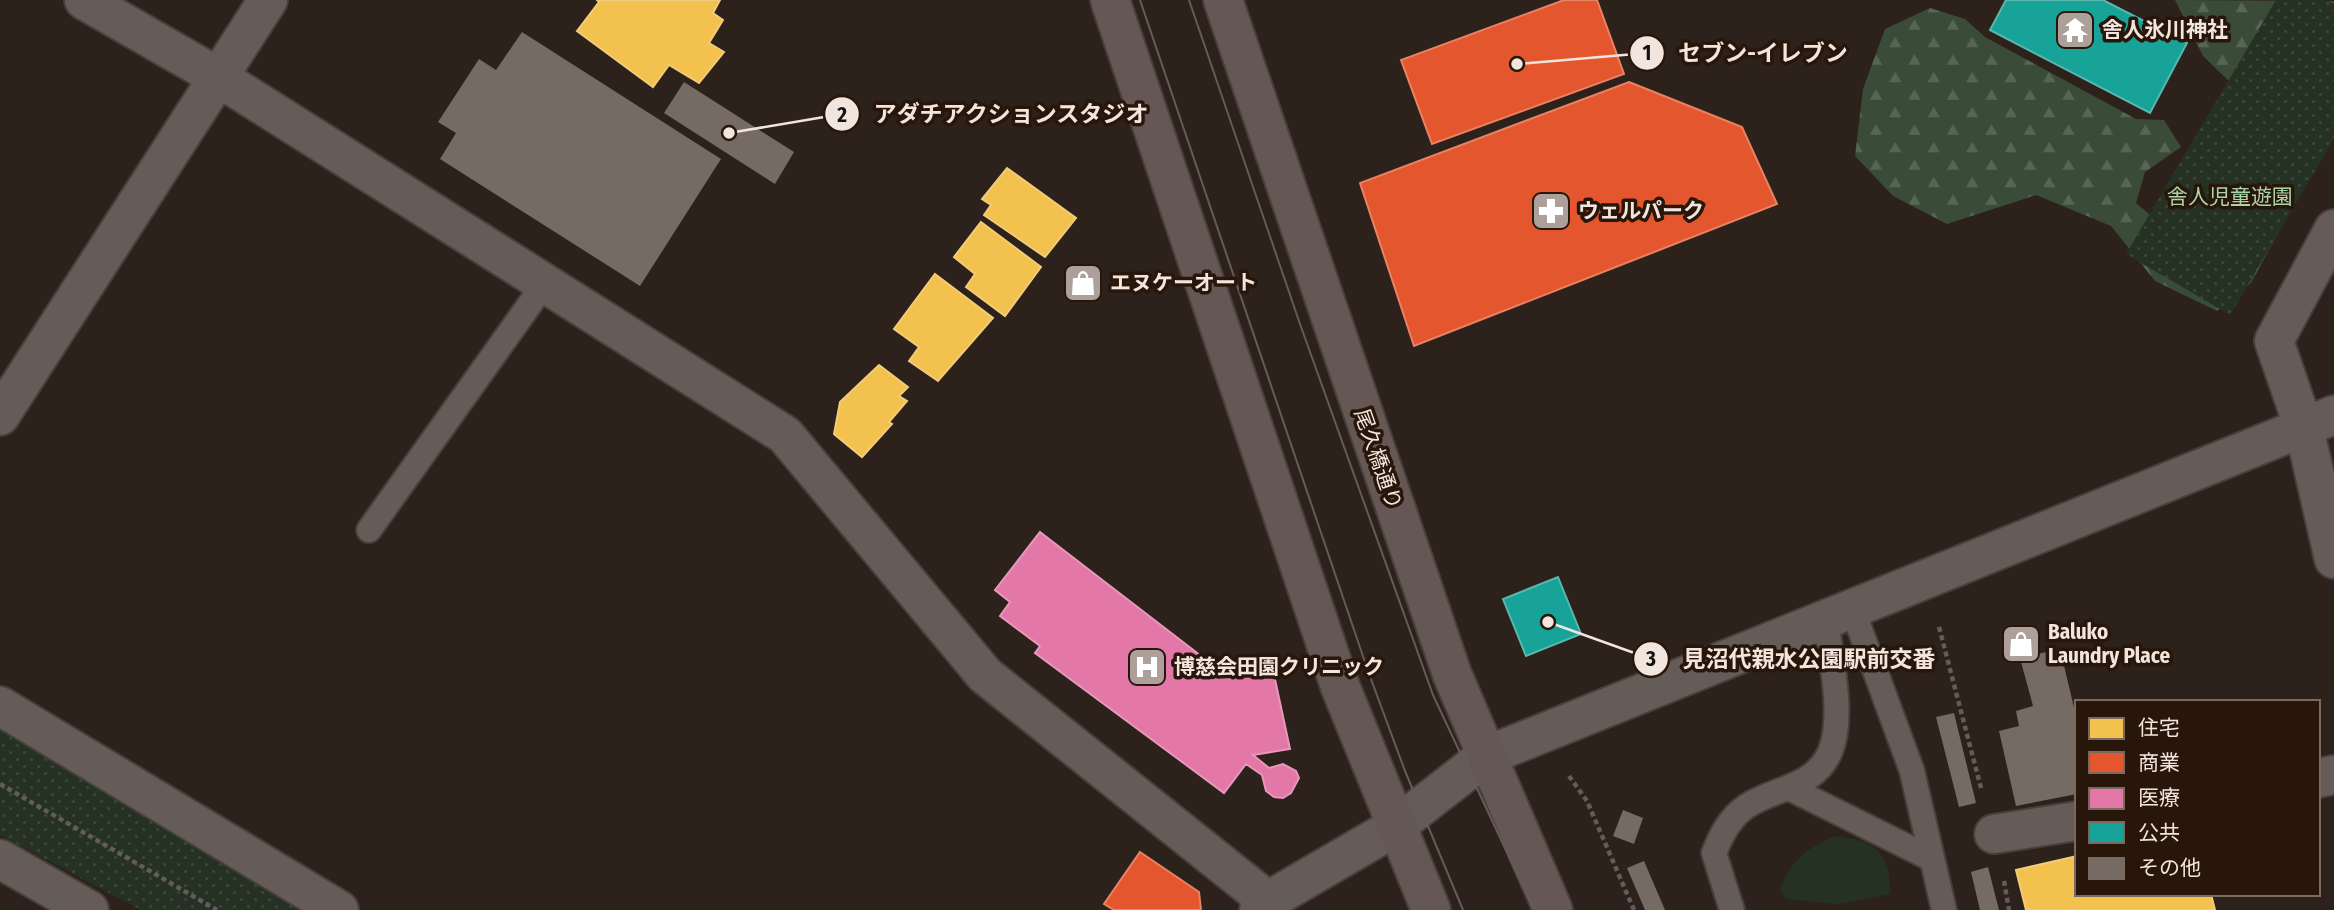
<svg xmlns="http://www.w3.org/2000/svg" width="2334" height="910" font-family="'Fira Sans Condensed','Noto Sans JP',sans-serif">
<defs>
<pattern id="forest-firs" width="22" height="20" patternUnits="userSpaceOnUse" patternTransform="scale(1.75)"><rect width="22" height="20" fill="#3a4c38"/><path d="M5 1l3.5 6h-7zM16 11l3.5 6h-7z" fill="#576654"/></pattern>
<pattern id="park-dots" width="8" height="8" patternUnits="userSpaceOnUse" patternTransform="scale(1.75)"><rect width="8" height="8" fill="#253223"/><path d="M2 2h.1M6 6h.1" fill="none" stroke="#3a4638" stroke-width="1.8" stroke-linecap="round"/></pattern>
</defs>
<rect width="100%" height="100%" fill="#2c211b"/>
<!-- grass -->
<path fill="#253223" d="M1836 836C1877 841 1890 853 1890 894L1838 904 1786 899 1780 890C1788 863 1810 845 1836 836Z"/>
<!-- forest -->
<path fill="url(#forest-firs)" d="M2175 0 2334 1V131L2251 283 2217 311 2155 281 2111 226 2036 195 1947 224 1893 196 1855 156 1863 89 1885 29 1930 8 1965 19 1985 37 2136 119 2164 120 2181 147 2145 172 2136 203 2180 240 2237 89 2203 56Z"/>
<!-- park -->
<path fill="url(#park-dots)" d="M2276 0H2326L2334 4V139L2230 315 2126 254Z
M0 726 305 910H141L0 835Z"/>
<!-- homes -->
<path fill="#f2c14e" stroke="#f2cc79" stroke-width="2" d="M597 0H720L713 13 723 20 709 43 724 52 699 83 669 65 653 87 577 31 599 2Z
M1007 168 1076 218 1045 257 984 215 991 205 982 199Z
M981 222 1041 267 1005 316 966 287 975 274 954 257Z
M935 274 993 318 938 381 909 361 919 347 894 329Z
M879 365 908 387 899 396 907 401 889 422 892 424 862 457 834 434 840 402Z
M2077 856V894H2211L2215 910H2026L2016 870Z"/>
<!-- shops -->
<path fill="#e4572e" stroke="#e88263" stroke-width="2" d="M1564 0H1597L1624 74 1432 144 1401 60Z
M1629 82 1742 127 1777 204 1414 346 1360 183Z
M1140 852 1199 892 1201 910H1114L1104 904Z"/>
<!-- health -->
<path fill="#e377a8" stroke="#e898b8" stroke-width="2" d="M1040 532 1231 679 1273 670 1290 749 1253 755 1269 768 1283 764 1296 771 1299 778 1291 793 1283 798 1274 797 1266 791 1262 775 1246 764 1224 793 1035 653 1040 646 1000 616 1010 602 995 590Z"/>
<!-- public -->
<path fill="#17a398" stroke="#59b7ad" stroke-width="2" d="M2006 0H2103L2187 43 2150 113 1990 30Z
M1558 577 1581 634 1526 656 1503 599Z"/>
<!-- building -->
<path fill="#766b64" d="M522 32 721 159 640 286 440 159 456 133 438 122 479 59 496 70Z
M684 82 794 152 775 184 664 113Z
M2060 649 2077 720V794L2016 806 1999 731 2019 726 2016 711 2033 706 2020 658Z
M1954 713 1976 803 1959 807 1936 717Z
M1623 810 1643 818 1634 844 1613 836Z
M1644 861 1665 910H1645L1627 868Z
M1988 867 1999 910H1980L1971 872Z"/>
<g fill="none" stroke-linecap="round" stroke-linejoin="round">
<defs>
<path id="service" d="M369 530 545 283
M1852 608 1912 771 1944 910
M1789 788 1932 859
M1732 910 1714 853C1721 835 1730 817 1747 806 1776 787 1814 788 1830 752 1845 716 1830 656 1826 618"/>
<path id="minor" d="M2334 229 2274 341 2304 428 2334 559
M0 416 268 0
M0 706 339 910
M2318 778 2334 775
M1994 834 2077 821
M0 859 89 910
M1259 910 1268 901 1395 827 1486 756 2334 415"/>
<path id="tertiary" d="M84 0 218 77 785 435 985 675 1268 901"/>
<path id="primary" d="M1110 0 1340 686 1431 910
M1223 0 1452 674 1553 910"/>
</defs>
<!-- service casing -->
<use href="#service" stroke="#483f3a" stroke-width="28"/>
<!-- minor casing -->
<use href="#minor" stroke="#483f3a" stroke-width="42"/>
<!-- tertiary casing -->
<use href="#tertiary" stroke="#483f3a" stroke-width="42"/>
<!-- primary casing -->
<use href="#primary" stroke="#483f3a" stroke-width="42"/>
<!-- path -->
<path stroke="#635c57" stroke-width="4.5" stroke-dasharray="5 3.5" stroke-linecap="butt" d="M1939 627 1981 788
M1569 776 1587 801 1634 910
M0 784 217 910
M2004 881 2009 910"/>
<!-- service -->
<use href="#service" stroke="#655c57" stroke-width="24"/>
<!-- minor -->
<use href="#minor" stroke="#655c57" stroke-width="38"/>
<!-- tertiary -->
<use href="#tertiary" stroke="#655c57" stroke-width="38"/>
<!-- primary -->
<use href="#primary" stroke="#655854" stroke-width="38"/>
<!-- tram -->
<path stroke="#645c57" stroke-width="2" d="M1140 0 1368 671 1405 771 1463 910
M1189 0 1300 324 1433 695 1534 910"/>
</g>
<!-- icons -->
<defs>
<symbol id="temple-square" viewBox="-11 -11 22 22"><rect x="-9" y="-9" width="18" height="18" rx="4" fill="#ada09a" stroke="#28160b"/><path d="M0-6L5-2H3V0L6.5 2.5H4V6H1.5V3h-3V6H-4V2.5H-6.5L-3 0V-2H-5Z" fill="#fff"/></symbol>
<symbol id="pharmacy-square" viewBox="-11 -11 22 22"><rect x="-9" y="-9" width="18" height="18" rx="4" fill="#ada09a" stroke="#28160b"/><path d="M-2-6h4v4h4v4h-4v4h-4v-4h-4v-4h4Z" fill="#fff"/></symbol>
<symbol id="shop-square" viewBox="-11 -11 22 22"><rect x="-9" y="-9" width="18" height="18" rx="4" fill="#ada09a" stroke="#28160b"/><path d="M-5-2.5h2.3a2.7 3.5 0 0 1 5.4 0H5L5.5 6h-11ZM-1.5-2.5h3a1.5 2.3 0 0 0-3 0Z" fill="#fff"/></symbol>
<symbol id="hospital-square" viewBox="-11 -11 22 22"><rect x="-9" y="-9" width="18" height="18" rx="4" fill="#ada09a" stroke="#28160b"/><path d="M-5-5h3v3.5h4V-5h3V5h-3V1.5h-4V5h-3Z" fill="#fff"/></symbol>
</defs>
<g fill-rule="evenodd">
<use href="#temple-square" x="2053" y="8" width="44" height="44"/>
<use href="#pharmacy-square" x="1529" y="189" width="44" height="44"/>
<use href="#shop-square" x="1061" y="261" width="44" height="44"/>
<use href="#shop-square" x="1999" y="622" width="44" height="44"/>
<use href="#hospital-square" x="1125" y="645" width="44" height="44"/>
</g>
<g text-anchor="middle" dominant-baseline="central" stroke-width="7" stroke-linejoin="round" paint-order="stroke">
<!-- poi labels -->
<g font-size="21" font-weight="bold" fill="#f2e5de" stroke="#28160b" text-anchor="start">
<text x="2102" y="30">舎人氷川神社</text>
<text x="1578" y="211">ウェルパーク</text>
<text x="1110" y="283">エヌケーオート</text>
<text x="2048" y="632">Baluko<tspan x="2048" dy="24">Laundry Place</tspan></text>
<text x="1174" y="667">博慈会田園クリニック</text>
</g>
<!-- park labels -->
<g font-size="21" fill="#a9d5a8" stroke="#28160b">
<text x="2230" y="197">舎人児童遊園</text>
</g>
<!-- street labels -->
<g font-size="21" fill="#f2e5de" stroke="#28160b">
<text transform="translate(1378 459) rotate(71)">尾久橋通り</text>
</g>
</g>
<!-- callouts -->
<path fill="none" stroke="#f2e5de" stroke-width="2.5" d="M1517 64L1647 53M729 133L842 114M1548 622L1651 659"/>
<g fill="#f2e5de" stroke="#28160b" stroke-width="2.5">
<circle cx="1517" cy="64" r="7"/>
<circle cx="729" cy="133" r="7"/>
<circle cx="1548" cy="622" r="7"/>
<circle cx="1647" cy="53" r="18"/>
<circle cx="842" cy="114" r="18"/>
<circle cx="1651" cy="659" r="18"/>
</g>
<g font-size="21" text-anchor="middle" font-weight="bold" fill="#111">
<text x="1647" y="60">1</text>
<text x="842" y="122">2</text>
<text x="1651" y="666">3</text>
</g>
<g font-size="23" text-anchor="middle" font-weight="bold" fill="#f2e5de" stroke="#28160b" stroke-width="7" stroke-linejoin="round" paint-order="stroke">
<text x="1763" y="61">セブン-イレブン</text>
<text x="1011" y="122">アダチアクションスタジオ</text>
<text x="1809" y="667">見沼代親水公園駅前交番</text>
</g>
<!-- legend -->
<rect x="2075" y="700" width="245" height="196" fill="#28160b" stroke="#79695f" stroke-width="2"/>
<rect x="2089" y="718" width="35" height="21" fill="#f2c14e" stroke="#79695f" stroke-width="2"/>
<text x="2138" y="735" font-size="21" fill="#f2e5de">住宅</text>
<rect x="2089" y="752" width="35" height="21" fill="#e4572e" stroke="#79695f" stroke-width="2"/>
<text x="2138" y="770" font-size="21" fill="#f2e5de">商業</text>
<rect x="2089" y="788" width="35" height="21" fill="#e377a8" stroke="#79695f" stroke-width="2"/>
<text x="2138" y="805" font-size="21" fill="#f2e5de">医療</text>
<rect x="2089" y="822" width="35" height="21" fill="#17a398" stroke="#79695f" stroke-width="2"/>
<text x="2138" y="840" font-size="21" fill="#f2e5de">公共</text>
<rect x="2089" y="858" width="35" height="21" fill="#766b64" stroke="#79695f" stroke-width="2"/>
<text x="2138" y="875" font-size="21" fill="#f2e5de">その他</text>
</svg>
